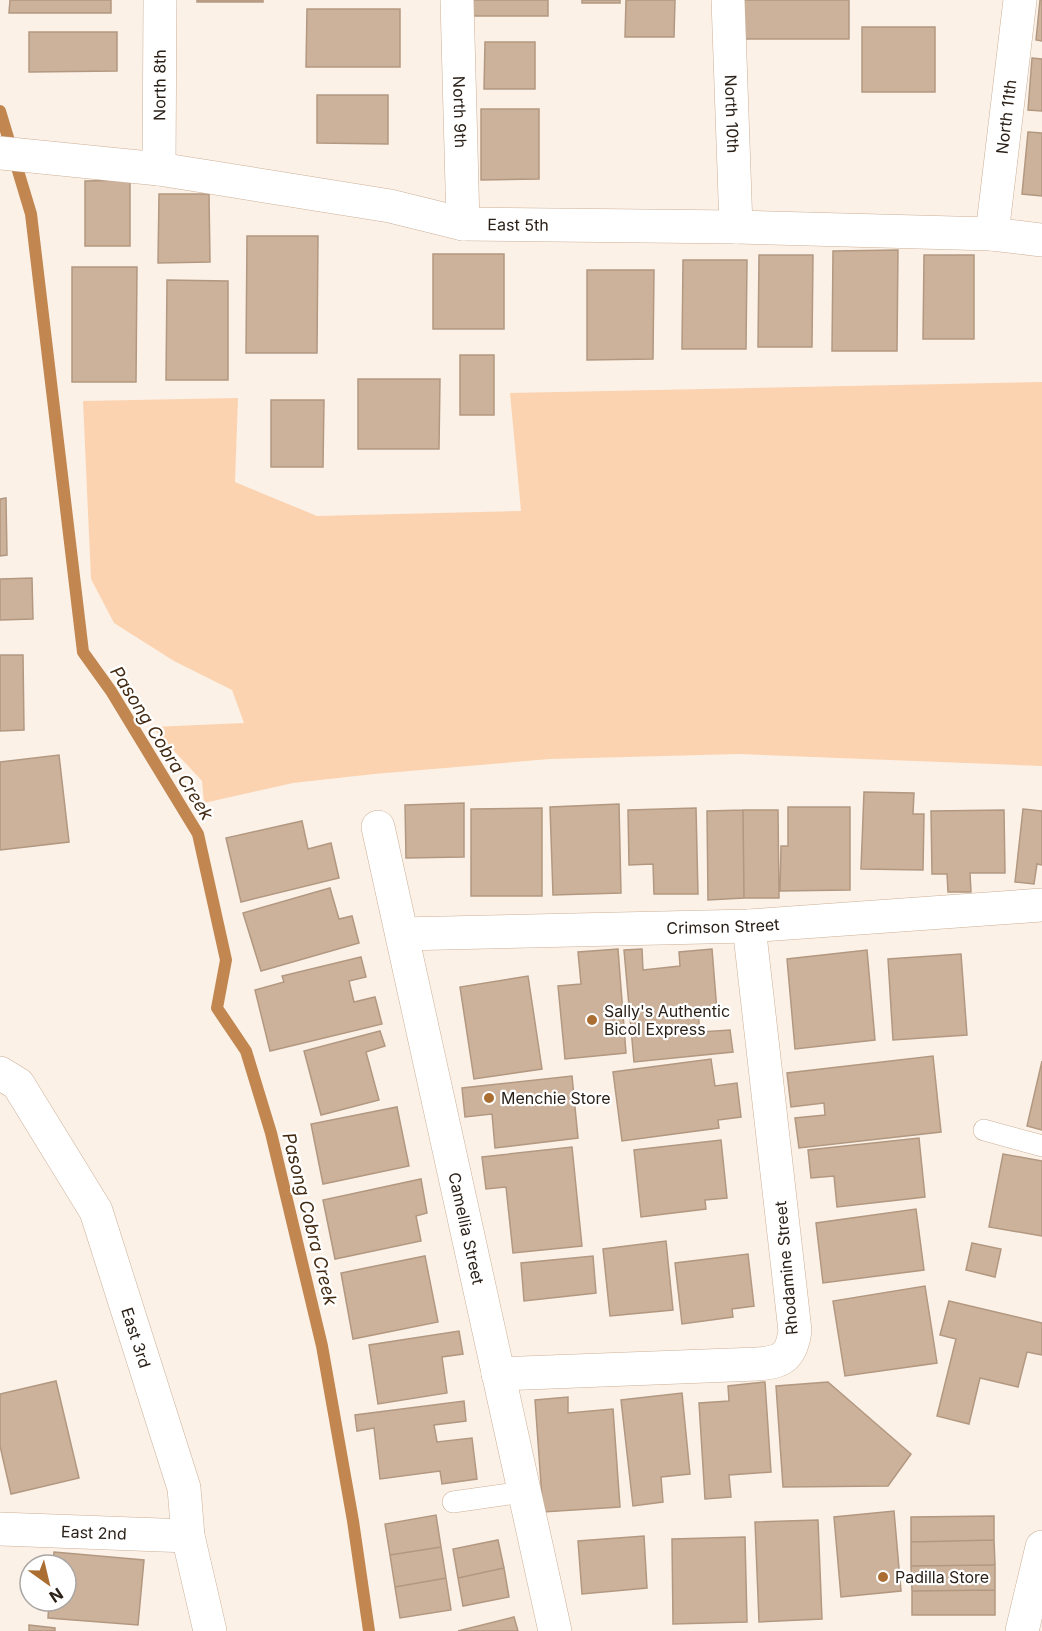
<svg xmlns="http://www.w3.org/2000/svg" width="1042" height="1631" font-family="Inter,sans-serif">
<rect width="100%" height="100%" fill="#fcf1e7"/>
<!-- green -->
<path fill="#fbd3b0" d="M1042 382V766L739 754 550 759 374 774 293 783 204 803 202 781 152 727 244 723 232 690 174 661 114 623 91 579 83 401 238 398 235 482 317 516 521 511 510 393Z"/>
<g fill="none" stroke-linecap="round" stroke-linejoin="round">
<!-- stream -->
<path stroke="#c28751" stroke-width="12" d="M0 111 31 214 83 652 111 691 198 834 226 960 217 1008 246 1051 271 1133 322 1346 353 1521 369 1631"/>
</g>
<!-- building -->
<path fill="#cdb29b" stroke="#b29881" stroke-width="1.5" d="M10 0H111V13H9Z
M197 0H263V2H197Z
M461 0H548V16H461Z
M582 0H620V3H582Z
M626 0H675L674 37H625Z
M744 0H849V39H744Z
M1040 0H1042V41L1036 40Z
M307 9H400V67H306Z
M862 27H935V92H862Z
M29 32H117V71L29 72Z
M485 42H535V89H484Z
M1032 58 1042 59V111L1028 110Z
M317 95H388V144L317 143Z
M481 109H539V179L481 180Z
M1028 132 1042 133V196L1022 194Z
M130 180V246H85V181Z
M159 194H209L210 262 158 263Z
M247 236H318L317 353H246Z
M898 250 897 351H832L833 251Z
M433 254H504V329H433Z
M759 255H813L812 347H758Z
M924 255H974V339H923Z
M683 260H747L746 349H682Z
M72 267H137L136 382H72Z
M587 270H654L653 359 587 360Z
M167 280 228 281V380H166Z
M460 355H494V415H460Z
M358 379H440L439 449H358Z
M271 400H324L323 467H271Z
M6 498 7 555 0 556V499Z
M32 578 33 619 0 620V579Z
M0 655H23L24 730 0 731Z
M59 755 69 842 0 850V762Z
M864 792 914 793 913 814H924L923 870 861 869Z
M464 803V857L406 858 405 805Z
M619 804 621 893 553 895 550 807Z
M788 807H850V890L780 891 781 846H788Z
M542 808V896H471V809Z
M696 808 698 894H654L653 864 629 865 628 810Z
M1023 809 1042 811V865L1037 864 1034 884 1015 882Z
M743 810 744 898 708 900 707 811Z
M743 810H778L779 898H744Z
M1004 810 1005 873H970L971 892H948L947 874H932L931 811Z
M302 821 308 849 331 843 339 878 241 902 226 838Z
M330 888 339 919 352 916 359 943 261 971 243 913Z
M618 949 626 1053 565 1059 558 986 581 984 578 952Z
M642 949 643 970 680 966 679 952 712 949 717 1011 698 1013 700 1032 730 1030 733 1052 634 1062 624 950Z
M867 950 875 1040 795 1049 787 959Z
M961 954 967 1035 893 1040 888 959Z
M361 957 366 977 349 981 354 1002 375 997 382 1024 270 1051 255 990 284 982 282 976Z
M528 976 542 1069 474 1079 460 987Z
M380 1031 385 1046 366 1052 379 1100 321 1115 304 1051Z
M933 1056 941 1132 799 1148 795 1118 825 1115 824 1103 791 1107 787 1073Z
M711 1059 715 1086 737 1083 741 1117 718 1120 719 1128 622 1141 613 1072Z
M1042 1061V1130L1027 1126Z
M572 1076 578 1138 495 1148 492 1114 465 1117 462 1088Z
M397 1107 409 1166 323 1184 311 1124Z
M919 1138 925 1197 837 1207 834 1176 811 1178 808 1150Z
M721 1140 727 1198 705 1200 706 1209 641 1217 634 1150Z
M572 1147 582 1246 513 1253 506 1187 486 1189 482 1157Z
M1003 1154 1042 1161V1236L989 1227Z
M421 1179 427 1213 416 1216 421 1241 335 1259 323 1200Z
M916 1209 924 1270 823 1283 816 1223Z
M666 1241 673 1310 610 1316 603 1249Z
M972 1243 1001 1249 995 1277 966 1270Z
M748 1254 754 1306 732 1309 733 1317 682 1324 675 1263Z
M425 1256 438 1322 353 1339 341 1273Z
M593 1256 596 1293 524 1301 521 1263Z
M925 1286 937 1363 845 1376 833 1301Z
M949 1301 1042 1323V1355L1027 1352 1018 1387 980 1378 969 1424 937 1416 956 1339 940 1335Z
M459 1331 463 1354 442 1357 447 1393 378 1404 369 1345Z
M56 1381 79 1478 11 1494 0 1446V1394Z
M765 1382 771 1472 729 1475 731 1497 705 1499 699 1403 729 1401 728 1386Z
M828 1382 911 1454 888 1486 783 1487 776 1386Z
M682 1393 690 1474 661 1477 663 1502 633 1506 621 1400Z
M568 1397V1413L613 1409 620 1507 543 1512 535 1400Z
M464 1401 466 1421 434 1425 437 1442 472 1438 477 1479 442 1484 440 1471 380 1479 374 1428 357 1431 355 1415Z
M894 1511 901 1591 841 1597 834 1517Z
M436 1515 441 1547 390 1555 385 1524Z
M994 1516V1540L911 1542V1517Z
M818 1520 822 1619 759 1622 755 1522Z
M644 1536 647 1588 582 1594 578 1541Z
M745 1537 747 1622 673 1624 672 1539Z
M498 1540 504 1568 458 1578 453 1549Z
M994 1540 995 1565 911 1566V1542Z
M441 1547 446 1578 395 1587 390 1555Z
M54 1552 144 1560 138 1625 48 1618 49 1601H66V1565H53Z
M995 1565V1590L912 1591 911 1566Z
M504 1568 509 1597 463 1606 458 1578Z
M446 1578 451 1610 400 1618 395 1587Z
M995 1590V1615H912V1591Z
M514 1617 518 1631H458Z
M29 1625 55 1628V1631H29Z"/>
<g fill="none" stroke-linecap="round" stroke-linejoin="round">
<defs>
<path id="service" d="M984 1130 1042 1146
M453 1502 524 1492"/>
<g id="minor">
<path id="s1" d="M457 0 463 224"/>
<path id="s2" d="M728 0 736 227"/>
<path id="s3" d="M0 153 159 169 390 206 463 224 736 227 992 234 1042 240"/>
<path id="s4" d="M159 169 160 0"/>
<path id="s5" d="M992 234 1020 0"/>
<path id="s6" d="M378 827 555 1631"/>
<path id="s7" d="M402 934 749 926 1042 905"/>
<path id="s8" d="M0 1073 18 1084 96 1211 184 1488 188 1536 210 1631"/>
<path d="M498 1374 757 1364C783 1362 791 1357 795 1331L749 926"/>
<path id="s9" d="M0 1529 188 1536"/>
<path d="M1022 1631 1042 1547"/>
</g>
</defs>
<!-- service casing -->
<use href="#service" stroke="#cbb098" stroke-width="22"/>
<!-- minor casing -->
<use href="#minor" stroke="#cbb098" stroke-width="34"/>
<!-- service -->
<use href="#service" stroke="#fff" stroke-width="21"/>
<!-- minor -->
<use href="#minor" stroke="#fff" stroke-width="33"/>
</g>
<!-- markers -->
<g fill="#ab6e32" stroke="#fff" stroke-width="2">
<circle cx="592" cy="1020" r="6"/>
<circle cx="489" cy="1098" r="6"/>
<circle cx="883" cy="1577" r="6"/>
</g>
<g text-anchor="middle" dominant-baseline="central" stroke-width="4.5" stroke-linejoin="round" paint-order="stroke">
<!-- street labels -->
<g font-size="16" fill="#2b2118" stroke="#fff">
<text stroke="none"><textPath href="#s4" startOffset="84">North 8th</textPath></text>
<text stroke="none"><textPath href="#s1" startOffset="112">North 9th</textPath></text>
<text stroke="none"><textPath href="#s2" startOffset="114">North 10th</textPath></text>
<text stroke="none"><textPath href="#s5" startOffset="118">North 11th</textPath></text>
<text stroke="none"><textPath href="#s3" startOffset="524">East 5th</textPath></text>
<text stroke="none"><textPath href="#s7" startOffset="321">Crimson Street</textPath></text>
<text stroke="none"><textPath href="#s6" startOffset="411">Camellia Street</textPath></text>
<text transform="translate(786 1268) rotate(-95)">Rhodamine Street</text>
<text stroke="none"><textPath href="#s8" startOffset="303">East 3rd</textPath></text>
<text stroke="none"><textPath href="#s9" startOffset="94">East 2nd</textPath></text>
</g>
<!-- poi labels -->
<g font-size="16" fill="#2b2118" stroke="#fff" text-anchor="start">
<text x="604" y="1011">Sally's Authentic<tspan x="604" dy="18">Bicol Express</tspan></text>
<text x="501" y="1098">Menchie Store</text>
<text x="895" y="1577">Padilla Store</text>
</g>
<!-- water labels -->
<g font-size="18" font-style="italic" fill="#432a12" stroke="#fff">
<text transform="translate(162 743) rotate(58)">Pasong Cobra Creek</text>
<text transform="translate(310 1219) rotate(76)">Pasong Cobra Creek</text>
</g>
</g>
<!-- north arrow -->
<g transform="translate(48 1583) rotate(146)"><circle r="28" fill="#ffffff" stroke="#aaa6a3" stroke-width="1.5"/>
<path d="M0-4.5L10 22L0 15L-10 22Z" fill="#ab6e32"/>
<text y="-9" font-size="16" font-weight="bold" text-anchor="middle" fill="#2b2118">N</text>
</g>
</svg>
